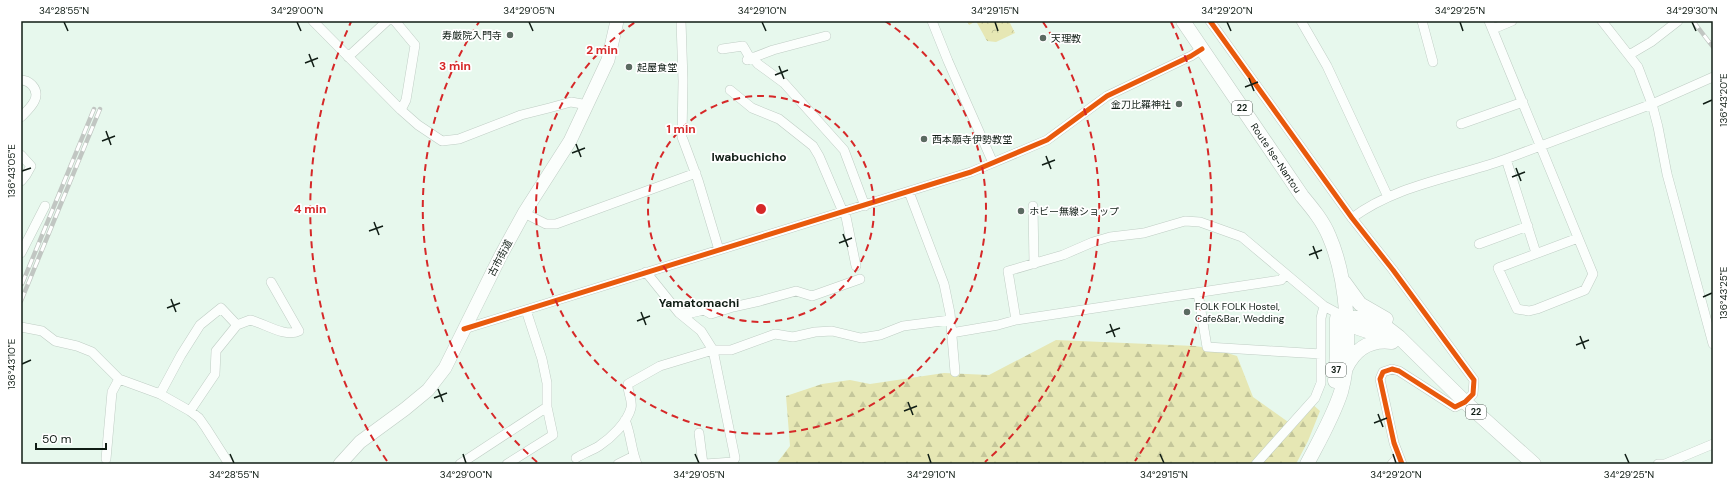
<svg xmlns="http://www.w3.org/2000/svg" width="1734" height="485" font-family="'DM Sans','Noto Sans JP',sans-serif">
<defs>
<pattern id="forest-firs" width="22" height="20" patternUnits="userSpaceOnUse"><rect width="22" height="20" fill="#e6e7b4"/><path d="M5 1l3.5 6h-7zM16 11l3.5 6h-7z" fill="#c4c69a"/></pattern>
<pattern id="park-crowns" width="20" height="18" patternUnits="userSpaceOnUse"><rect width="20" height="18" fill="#e6e7b4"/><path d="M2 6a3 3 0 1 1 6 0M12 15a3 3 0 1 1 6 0" fill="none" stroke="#c4c69a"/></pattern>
</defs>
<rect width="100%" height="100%" fill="#e7f8ed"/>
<!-- forest -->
<path fill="url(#forest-firs)" d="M1056 340 1195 346 1214 349 1237 356 1253 397 1291 424 1310 402 1320 411 1308 441 1296 464H776L790 446 786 396 822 384 850 380 870 384 944 373 989 375Z"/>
<!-- park -->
<path fill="url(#park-crowns)" d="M967 21H1009L1015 33 996 42 987 41 976 21 969 25Z"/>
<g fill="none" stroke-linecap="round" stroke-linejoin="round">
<defs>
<path id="street" d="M313 21 401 110 418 125 442 141 459 139 521 115 549 108 571 102 588 105
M395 21 415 45 406 100 401 110
M681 21 683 81 682 137 698 180 719 250
M932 21 948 61 993 163
M1210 21 1352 218 1393 270 1474 380 1473 394 1465 402 1455 407 1399 371 1392 369 1383 372 1380 379 1394 443 1402 464
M1301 21 1327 66 1388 197
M1422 21 1433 62
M1489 21 1593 274 1585 290 1537 309 1529 311 1517 309 1498 268 1578 238
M1602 21 1638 67 1652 104 1658 127 1667 174 1713 344
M1493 29 1512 21
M722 49 743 46 750 58
M1629 55 1651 42 1678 21
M348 57 387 21
M752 57 758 64 784 83 844 150 865 206
M747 60 773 50 826 36
M21 80C26 80 29 82 32 85 43 97 29 109 21 117
M730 90 752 108 779 119 813 146 819 156 843 212
M1461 124 1523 102
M21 155 31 166 26 175 21 181
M1506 159 1536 253
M909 192 944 284 950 313 955 372
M1033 206 1034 264
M845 212 856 266
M524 213 546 224H556L696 173
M1352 218C1398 184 1454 178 1506 159L1652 104 1713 77
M1479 244 1528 226
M21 253 45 206
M646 272 679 313 701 331 713 350 735 458 733 462 705 464
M1198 293 1207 347 1321 354
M679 313H691L704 310 711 314 733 307 760 301 796 291 812 296 860 279
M1016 320 1008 271 1063 255 1093 242 1110 237 1144 233 1185 221 1200 222 1242 237 1286 274
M21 327 42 331 55 341 77 346 92 352 119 379 160 394 190 411 199 418 206 428 229 464
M464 329 971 172 1047 140 1107 96 1191 56 1202 49
M951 333 998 325 1016 320 1281 280 1286 274 1324 306 1337 313
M160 394 181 355 200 325 221 308 237 325 250 320C264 323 285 338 299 331L271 282
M190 411 215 374 216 351 237 325
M625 420C631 434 631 450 637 464
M699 433 703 464
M576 458C584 453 591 451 599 446 611 438 627 423 631 408 633 400 627 392 628 384L660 366 713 350H731L775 334 793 337 815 332 832 331 861 338 880 335 903 326 950 320
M106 459 112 392 119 379
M460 464 547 407V383L542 359 526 310
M507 464 553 435 547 407
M618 464 634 456
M1256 464 1315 398 1321 383V318L1324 306
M1392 464 1399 456
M1658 464H1665L1713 444"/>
<path id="secondary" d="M340 464 360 442 405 409 428 390 445 368 501 255 524 213 570 141 608 60 617 21"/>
<path id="primary" d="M1183 21 1302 196C1312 208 1323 221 1329 236 1347 277 1353 349 1341 392 1333 417 1319 441 1307 464
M1344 282 1360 304 1386 319
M1344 317 1358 328 1382 336
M1346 318H1361L1386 327 1399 337 1465 402 1534 464
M1346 368C1355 349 1370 339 1392 342
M1335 381 1337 354V318"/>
</defs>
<!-- street casing -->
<use href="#street" stroke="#bfcdc4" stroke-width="10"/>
<!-- secondary casing -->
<use href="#secondary" stroke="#bfcdc4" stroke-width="14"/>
<!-- primary casing -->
<use href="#primary" stroke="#bfcdc4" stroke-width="15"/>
<!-- street -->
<use href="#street" stroke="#fbfefc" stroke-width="9"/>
<!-- secondary -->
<use href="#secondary" stroke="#fbfefc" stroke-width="13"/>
<!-- primary -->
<use href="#primary" stroke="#fbfefc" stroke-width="14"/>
<defs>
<path id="rail" d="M1693 21 1713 47
M22 284 94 109
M21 301 100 109"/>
</defs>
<!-- rail casing -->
<use href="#rail" stroke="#c1c6c2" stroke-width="4.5"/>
<!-- rail -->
<use href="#rail" stroke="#fff" stroke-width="3" stroke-dasharray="9" stroke-linecap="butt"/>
<defs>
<path id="cycleway" d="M1210 21 1352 218 1393 270 1474 380 1473 394 1465 402 1455 407 1399 371 1392 369 1383 372 1380 379 1394 443 1402 464
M464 329 971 172 1047 140 1107 96 1191 56 1202 49"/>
</defs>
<!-- cycleway casing -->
<use href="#cycleway" stroke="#fff" stroke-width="8"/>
<!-- cycleway -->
<use href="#cycleway" stroke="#e8590c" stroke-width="5"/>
</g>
<!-- ticks -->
<path fill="none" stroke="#101d15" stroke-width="1.5" d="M64 22 68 31M297 22 301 31M529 22 533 31M762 22 766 31M995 22 998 31M1227 22 1231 31M1460 22 1463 31M1692 22 1696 31M309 54 314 67M305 63 318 58M779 66 784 79M775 75 788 70M1249 78 1254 91M1245 87 1258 82M1703 104 1712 100M106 131 111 145M102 141 115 136M576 144 581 157M572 153 585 148M1046 156 1051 169M1042 165 1055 160M1516 168 1521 181M22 171 31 168M1512 177 1525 172M374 222 379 235M369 231 383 226M843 234 848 247M839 243 852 238M1313 246 1318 259M1309 255 1322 250M1703 297 1712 293M171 299 176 312M167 308 180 303M641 312 646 325M637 321 650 316M1110 324 1115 337M1106 333 1120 328M1580 336 1585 349M1576 345 1589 340M22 364 31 360M438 389 443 402M434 398 447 393M908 402 913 415M904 411 917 406M1378 414 1383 427M1374 423 1387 418M230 454 234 463M463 454 466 463M695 454 699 463M928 454 931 463M1160 454 1164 463M1393 454 1396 463M1625 454 1629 463"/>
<!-- distance rings -->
<g fill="none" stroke="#d62828" stroke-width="2" stroke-dasharray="7 5">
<circle cx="761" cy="209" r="113"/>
<path d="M885 21A225 225 0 1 1 637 21"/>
<path d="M537 462A338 338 0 0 1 479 22M1043 22A338 338 0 0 1 985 462"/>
<path d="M387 461A451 451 0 0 1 351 22M1171 22A451 451 0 0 1 1135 461"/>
</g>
<!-- markers -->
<g fill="#5b6a61" stroke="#fff" stroke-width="1.5">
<circle cx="510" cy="35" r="4"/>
<circle cx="1043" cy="38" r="4"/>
<circle cx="629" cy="67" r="4"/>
<circle cx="1179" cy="104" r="4"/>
<circle cx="924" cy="139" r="4"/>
<circle cx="1021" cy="211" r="4"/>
<circle cx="1187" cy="312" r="4"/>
</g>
<g text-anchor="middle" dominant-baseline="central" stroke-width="3.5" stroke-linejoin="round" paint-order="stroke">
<!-- shield labels -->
<g fill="#fff" stroke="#58615b" stroke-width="1">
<rect x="1232" y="101" width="20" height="14" rx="3"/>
<rect x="1326" y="363" width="20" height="14" rx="3"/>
<rect x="1466" y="405" width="20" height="14" rx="3"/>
</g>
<g font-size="9" font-weight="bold" fill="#101d15">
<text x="1242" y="108">22</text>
<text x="1336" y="370">37</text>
<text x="1476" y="412">22</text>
</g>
<!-- poi labels -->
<g font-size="10" fill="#101d15" stroke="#fff" text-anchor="start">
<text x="502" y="35" text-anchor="end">寿厳院入門寺</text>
<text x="1051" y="38">天理教</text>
<text x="637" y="67">起屋食堂</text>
<text x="1171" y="104" text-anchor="end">金刀比羅神社</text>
<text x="932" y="139">西本願寺伊勢教堂</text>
<text x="1029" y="211">ホビー無線ショップ</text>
<text x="1195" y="306">FOLK FOLK Hostel,<tspan x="1195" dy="12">Cafe&amp;Bar, Wedding</tspan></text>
</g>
<!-- street labels -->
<g font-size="10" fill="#101d15" stroke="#fff">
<text transform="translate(1276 158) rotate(56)">Route Ise-Nantou</text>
<text transform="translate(500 258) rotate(-62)">古市街道</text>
</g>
<!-- quarter labels -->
<g font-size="12" font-weight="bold" fill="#101d15" stroke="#fff">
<text x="749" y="157">Iwabuchicho</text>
<text x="699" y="303">Yamatomachi</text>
</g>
</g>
<circle cx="761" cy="209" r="6" fill="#d62828" stroke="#fff" stroke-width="2"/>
<g font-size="12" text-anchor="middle" font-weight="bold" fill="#d62828" stroke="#fff" stroke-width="3.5" stroke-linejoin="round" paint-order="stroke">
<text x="602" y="54">2 min</text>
<text x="455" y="70">3 min</text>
<text x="681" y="133">1 min</text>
<text x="310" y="213">4 min</text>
</g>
<!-- border -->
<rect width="1734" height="485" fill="none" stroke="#ffffff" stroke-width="44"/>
<!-- scale -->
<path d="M36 443v6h70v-6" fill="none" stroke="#101d15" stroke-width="2"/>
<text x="42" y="443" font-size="12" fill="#101d15" stroke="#ffffff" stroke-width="3" paint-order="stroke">50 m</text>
<rect x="22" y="22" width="1690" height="441" fill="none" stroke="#101d15" stroke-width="1.5"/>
<g font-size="10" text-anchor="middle" fill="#101d15">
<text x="64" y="14">34°28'55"N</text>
<text x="297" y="14">34°29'00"N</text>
<text x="529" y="14">34°29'05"N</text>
<text x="762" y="14">34°29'10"N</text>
<text x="995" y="14">34°29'15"N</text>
<text x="1227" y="14">34°29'20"N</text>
<text x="1460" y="14">34°29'25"N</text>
<text x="1692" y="14">34°29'30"N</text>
<text transform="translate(1723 100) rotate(-90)" y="4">136°43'20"E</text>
<text transform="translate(11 171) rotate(-90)" y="4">136°43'05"E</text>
<text transform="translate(1723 293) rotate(-90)" y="4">136°43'25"E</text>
<text transform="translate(11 364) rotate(-90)" y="4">136°43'10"E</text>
<text x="234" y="478">34°28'55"N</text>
<text x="466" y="478">34°29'00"N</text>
<text x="699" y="478">34°29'05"N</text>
<text x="931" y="478">34°29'10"N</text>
<text x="1164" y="478">34°29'15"N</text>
<text x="1396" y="478">34°29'20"N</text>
<text x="1629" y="478">34°29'25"N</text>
</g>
</svg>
